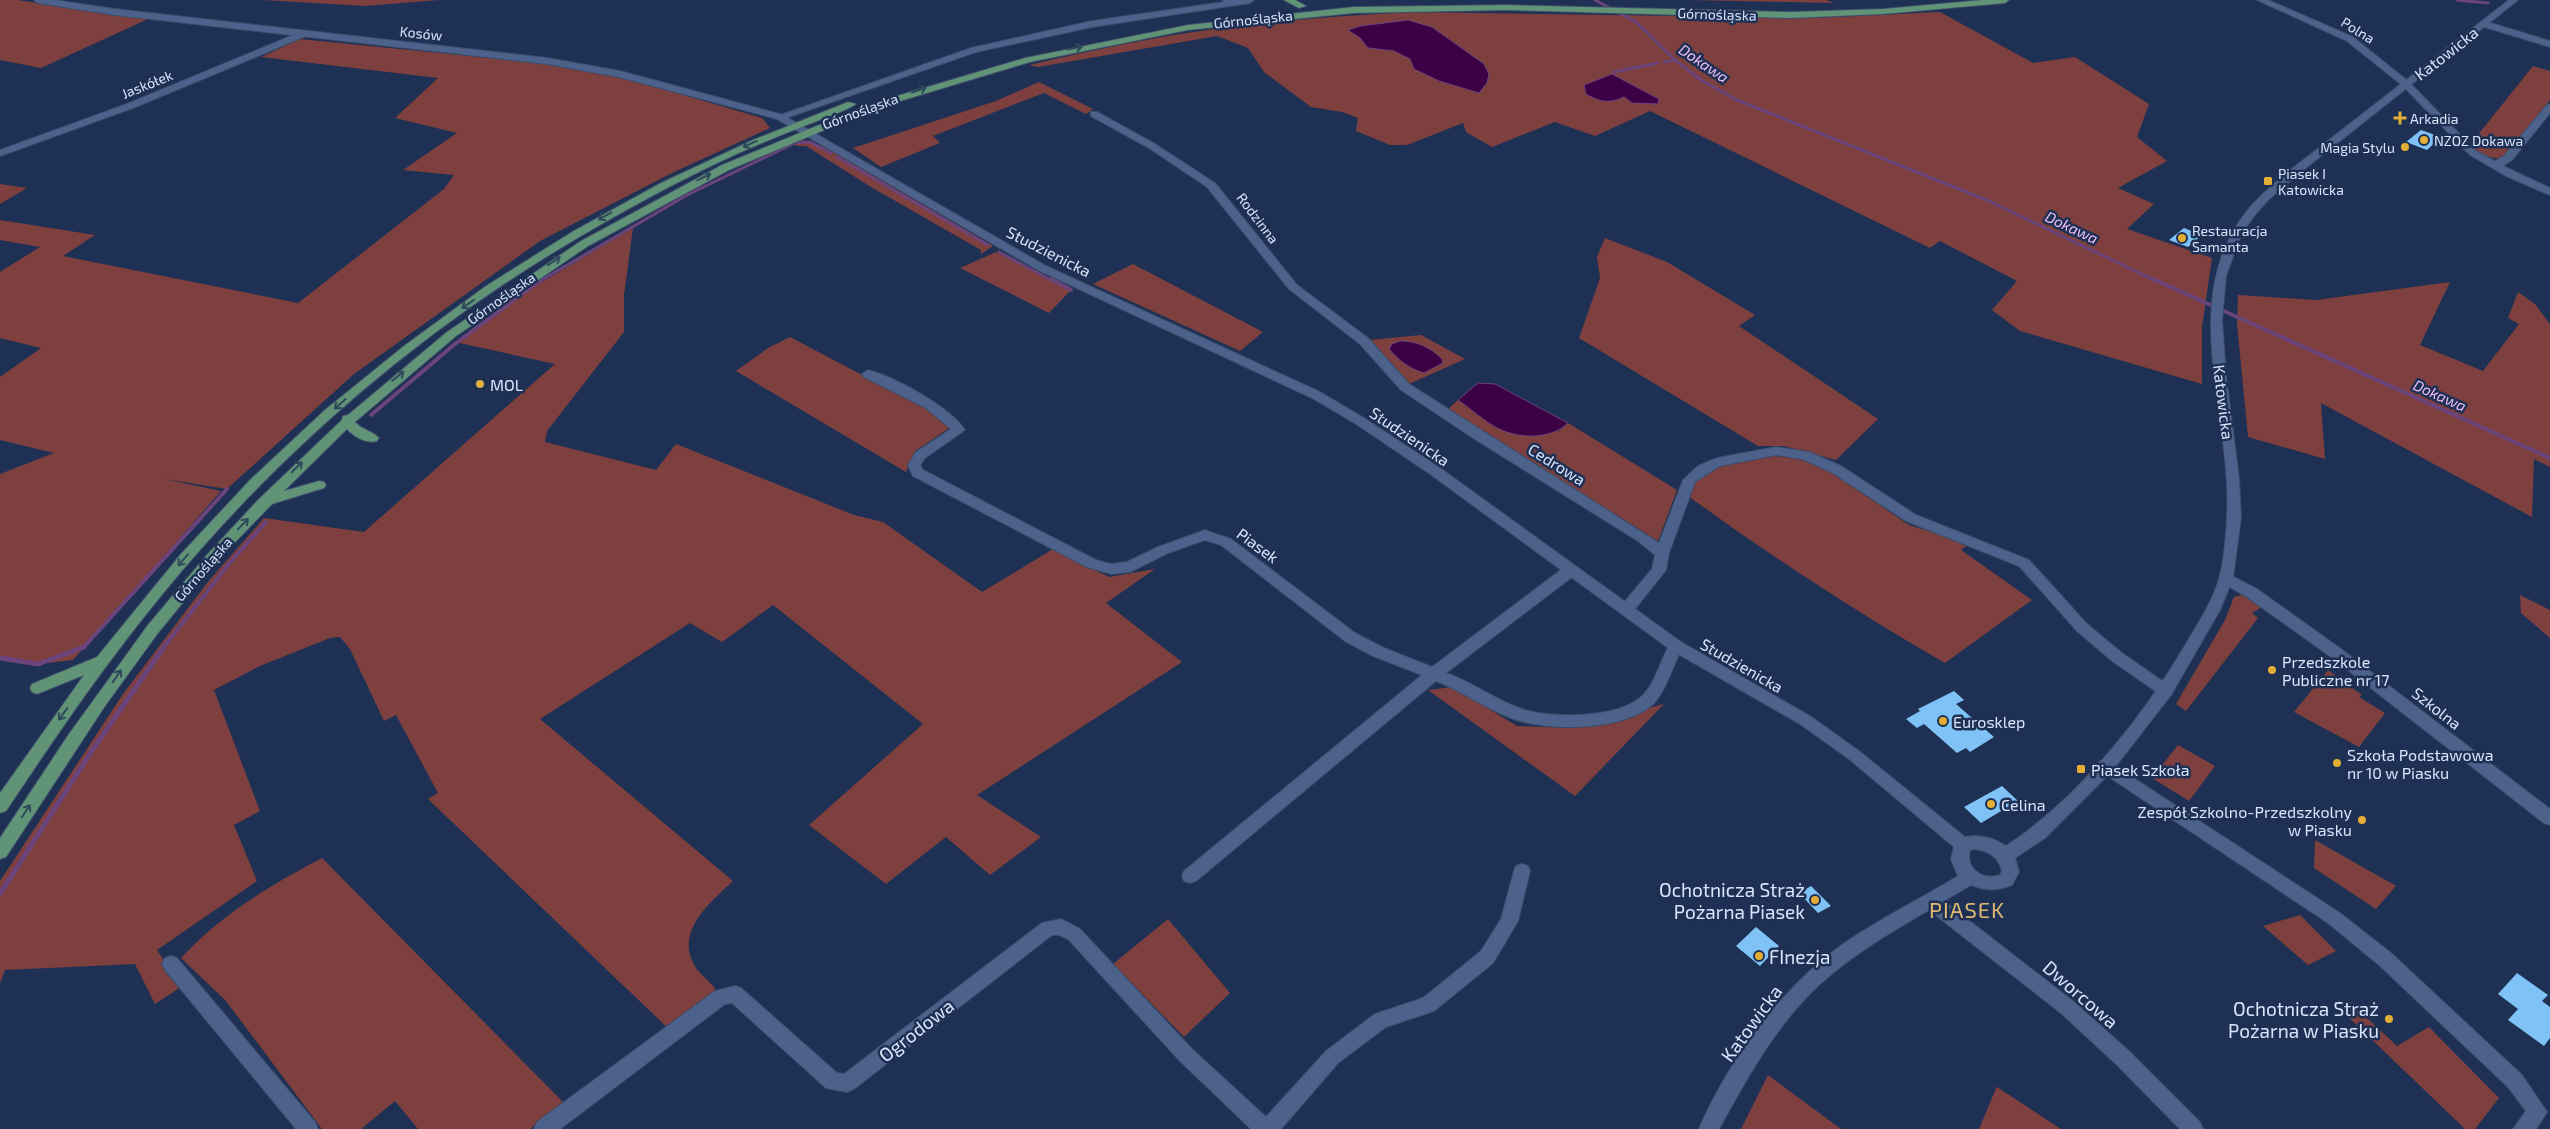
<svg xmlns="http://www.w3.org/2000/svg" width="2550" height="1129" font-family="'Exo 2',sans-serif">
<rect width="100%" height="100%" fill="#1e3054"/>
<!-- green -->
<path fill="#7e403e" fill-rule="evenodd" d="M0 0H17L148 19 41 68 0 60Z
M263 0H439L365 6Z
M1690 0H1826L1834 3Z
M1408 12 1813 18 1940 12 2033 63 2075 57 2149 104 2137 137 2167 161 2118 188 2154 204 2127 229 2212 258 2202 327V384L2020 331 1992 310 2017 281 1940 241 1930 248 1650 111 1595 136 1555 122 1492 147 1466 132 1463 123 1407 145H1390L1356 131 1358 118 1342 112 1311 107 1264 72 1248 48 1217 36 1038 67 1029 65C1090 51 1152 37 1215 29 1279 20 1343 16 1408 12ZM1432 27 1484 64 1461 88 1414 69 1410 59 1394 51 1368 48 1360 38 1349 31Z
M300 39 591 68 762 118 770 128 672 173 540 241 354 374 227 489 164 479 221 491 73 660 38 664 0 658V474L54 453 0 440V377L41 348 0 338V272L40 247 0 240V220L95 235 63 256 298 303 444 189 454 175 403 170 457 133 395 118 438 78 261 57Z
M2533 66 2550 71V100L2507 157C2492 161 2481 154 2469 146Z
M1039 82 1093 109 1086 114 1044 93 933 136 940 143 881 167 853 148 996 101Z
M800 139 824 147 993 246 981 254V250L871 187 806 146H797L791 142Z
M0 184 27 188 0 204Z
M633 228 624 295V332L547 431 545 442 656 470 676 444 854 515 883 522 982 592 1053 549 1109 577 1155 569 1106 603 1182 662 977 795 1041 837 990 875 946 837 886 884 809 825 923 724 773 605 722 642 690 623 540 719 733 881C710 903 673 932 696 968 701 975 709 981 715 988L713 1000 671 1031 428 799 438 793 396 715 384 721 350 649 340 637 330 638 260 666 214 690 260 811 234 825 257 881 157 950 181 987 155 1004 135 964 5 970 0 983V881L123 694 207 583 264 518 364 532 555 364 455 342 512 300Z
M1605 238 1667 262 1755 315 1739 326 1878 419 1836 460 1784 446H1758L1579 338 1600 278 1597 257Z
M996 252 1071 290 1049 313 960 268Z
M1133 264 1263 332 1240 351 1093 284Z
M2450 282 2420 345 2483 371 2519 324 2508 318 2518 292 2535 304 2550 324V467L2534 459 2532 517 2321 403 2325 459 2248 437 2237 324 2238 295 2316 300Z
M1421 335 1465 359 1409 384 1370 340Z
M790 337 938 415 951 427 915 451 906 472 736 371 768 348Z
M1458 400 1498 428 1559 431 1568 423 1677 490 1658 541 1447 410Z
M1774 456 1800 458 1834 474 1909 525 1969 544 1961 550 2032 600 1945 663C1856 612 1771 556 1688 496L1695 481 1720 466Z
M2242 595 2262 607 2252 613 2258 618 2186 711 2176 704 2225 620 2234 597Z
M2520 595 2550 610V638L2521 613Z
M2328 670 2362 695 2359 697 2385 713 2359 747 2294 712Z
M1453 687 1517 726 1572 728 1664 704 1575 796 1428 690Z
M2178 745 2215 766 2189 801 2152 778Z
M2315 840 2396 886 2376 909 2314 868Z
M322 858 563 1102 530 1129H418L395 1101 361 1129H322L226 1001 181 958C222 914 269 886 322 858Z
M2300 915 2336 951 2308 965 2263 926Z
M1168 919 1230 993 1184 1037 1113 964Z
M2349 1001 2397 1046 2429 1027 2499 1098 2475 1129H2465L2338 1007Z
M1768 1075 1841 1129H1741Z
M1997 1086V1087L2061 1129H1979Z"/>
<!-- water -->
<path fill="#3c0044" stroke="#6b447b" d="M1408 20 1432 27 1484 64 1489 74 1487 83 1479 93 1439 81 1414 69 1410 59 1394 51 1368 48 1360 38 1348 30 1360 26Z
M1612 74 1659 99 1658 104 1632 103 1624 97C1610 104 1599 102 1586 94L1584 85Z
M1400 341C1417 341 1430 347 1442 359L1443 363 1424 373C1410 369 1398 360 1389 349L1392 344Z
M1478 383 1495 384 1568 423C1550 440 1519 439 1497 428 1484 421 1471 409 1458 400Z"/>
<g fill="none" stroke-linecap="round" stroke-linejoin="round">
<!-- stream-far2 -->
<path stroke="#6b447b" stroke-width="3" d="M1595 0 1636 22 1675 60 1701 80 1737 100 1989 201 2156 281
M2457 0 2488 3
M1664 62 1675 60
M1614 72 1658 63
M837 157 988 245
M999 252 1053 281
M540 281 689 194 795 143 810 142 831 153"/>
<!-- stream-far1 -->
<path stroke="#6b447b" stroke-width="4" d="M1051 279 1071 290
M2153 279 2550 458
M371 415 455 344 542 279
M83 648 227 489
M163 648 228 565 266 522"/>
<!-- stream -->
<path stroke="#6b447b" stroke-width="5" d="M0 658 38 664 84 647
M0 894 93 749 164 647"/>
</g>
<!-- building -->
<path fill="#7fc2f6" d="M2421 130 2441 137 2427 150 2406 142Z
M2184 228 2202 235 2188 247 2169 240Z
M1954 691 1964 700 1956 704 1994 737 1970 752 1966 748 1957 753 1924 724 1917 728 1906 719 1920 711 1918 709Z
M2002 786 2018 801 1981 823 1964 807Z
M1811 886 1831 906 1818 913 1799 893Z
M1756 927 1779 946 1760 966 1736 946Z
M2517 973 2548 995 2542 1001 2550 1007V1038L2544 1046 2508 1020 2518 1009 2498 994Z"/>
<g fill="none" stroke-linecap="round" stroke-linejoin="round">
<defs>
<path id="minor" d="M1223 0H1254L1250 3 1092 27 976 52 783 119 775 117 971 48 1092 21 1224 2Z
M2257 0H2268L2353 37 2409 82 2476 151 2495 161 2504 156 2547 105 2550 104V113L2512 160 2503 166 2550 188V195L2506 176 2470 155 2403 86 2347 41Z
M2484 21 2550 41V47L2481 26 2480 24Z
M303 31 307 34 306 36 133 108 0 156V150L127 104Z
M1091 112H1097L1155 144 1215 183 1297 285 1368 338 1409 384 1659 543 1683 480 1698 466 1717 458 1776 447 1809 452 1841 466 1916 515 2029 560 2087 624 2122 653 2171 687 2173 691 2171 695H2161L2112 661 2077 631 2019 566 1906 521 1831 472 1802 459 1776 455 1720 466 1695 482 1669 553 1666 570 1631 614H1621L1619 610 1621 606 1652 569 1655 555 1638 541 1473 438 1401 390 1360 344 1289 289 1207 187 1149 148 1091 116Z
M868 370C895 377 950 407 965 430L925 458 920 465 923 470 1096 560 1111 564 1127 562 1158 547 1205 530 1210 532 1231 539 1355 633 1384 648 1432 667 1566 566H1576L1578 570 1576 574 1446 673C1472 682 1494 699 1519 708 1548 719 1618 719 1642 696 1656 683 1661 658 1671 642H1681L1683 646C1674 662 1665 695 1651 706 1620 731 1547 732 1511 718 1485 708 1462 691 1436 681L1196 881 1190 883 1184 881 1182 876 1184 871 1422 675 1373 656 1345 641 1221 545 1205 540 1168 553 1130 572 1111 574 1087 567 913 476 908 465 916 452 951 429 926 408 864 377 862 374Z
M2226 573 2257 589 2341 649 2550 809V825L2544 823 2331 657 2247 597 2221 582 2219 578 2221 574Z
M2106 760 2340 913 2391 953 2522 1075 2547 1112 2536 1129H2513L2526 1111 2508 1087 2379 965 2328 923 2100 771 2098 766 2100 761Z
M1522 864 1528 866 1530 871 1518 921 1493 963 1434 1011 1386 1027 1338 1063 1281 1129H1251L1180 1061 1068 939 1059 935H1052L854 1089 847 1092 826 1088 732 1003 725 1004 560 1129H534L537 1122 715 991 735 986 741 988 837 1073 844 1074 1042 923 1061 919 1080 929 1192 1049 1266 1117 1326 1051 1375 1014 1423 998 1481 951 1501 919 1514 871 1516 866Z
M171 956 177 958 315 1122 318 1129H296L165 970 162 964 165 958Z"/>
<path id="tertiary" d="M34 0H54L115 9 547 58 620 71 783 115 1046 266 1320 392 1364 418 1440 468 1681 642 1810 716 1859 751 1965 837C1979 834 1994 838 2006 846 2078 799 2144 716 2187 642 2199 622 2212 602 2219 579 2224 561 2226 536 2227 517 2233 416 2176 300 2247 211 2259 196 2274 184 2289 171L2509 0H2518L2297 175 2268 200 2254 216 2241 235 2226 276 2222 320 2226 376 2239 479 2241 517 2233 578 2220 610 2171 695 2112 771 2045 838 2015 858 2019 872 2012 885C1996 891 1987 891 1971 885L1944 901 2074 1002 2130 1052 2200 1122 2203 1129H2180L2116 1064 2062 1014 1929 910C1891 932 1852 955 1819 985 1776 1025 1747 1078 1719 1129H1699C1728 1061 1783 986 1843 944 1880 919 1920 899 1958 876L1951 859 1954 847 1849 759 1800 724 1671 650 1430 474 1356 424 1312 398 1038 270 777 119 619 77 547 64 115 15 38 3ZM1974 849C1989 851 1998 856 2002 871L2000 875C1982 881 1965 868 1970 850Z"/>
<path id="primary" d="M1284 0H1295L1306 6 1299 8Z
M1983 0H2009L2005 3 1883 14 1791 18 1507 10 1354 13 1188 30 1030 62 877 108 729 170 588 246 456 336 355 422C362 430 373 431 379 438L377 441C367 444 354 437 347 429L284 491 319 481 324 482 326 485 324 488 272 504 216 562 158 633 105 706 6 857 0 859V838L69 734 148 625 206 556 259 499 342 420 343 416 348 415 447 332 581 241 722 165 870 104 1025 58 1188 25 1354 7 1507 5 1791 12 1883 9Z
M848 102 856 104C847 110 835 114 825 118 804 126 783 134 762 143 700 169 639 202 581 236 423 328 281 450 165 591 107 661 56 736 6 811L0 813V793L84 675 37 694 32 692 30 688 32 684 97 657 181 554 251 479 325 410 404 346 486 286 572 232 661 183 753 140Z"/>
</defs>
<!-- minor casing -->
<use href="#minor" stroke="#3d4c6b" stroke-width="2"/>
<!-- tertiary casing -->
<use href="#tertiary" stroke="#3d4c6b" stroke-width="2"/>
<!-- primary casing -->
<use href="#primary" stroke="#3d4c6b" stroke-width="2"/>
<!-- minor -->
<use href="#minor" fill="#4d628a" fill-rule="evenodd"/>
<!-- tertiary -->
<use href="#tertiary" fill="#4d628a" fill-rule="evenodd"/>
<!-- primary -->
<use href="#primary" fill="#619476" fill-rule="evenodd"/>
</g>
<!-- one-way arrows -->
<defs><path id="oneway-shaft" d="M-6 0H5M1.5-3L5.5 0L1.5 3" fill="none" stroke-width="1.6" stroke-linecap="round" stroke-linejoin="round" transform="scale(1.25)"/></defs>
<g stroke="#2f495c">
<use href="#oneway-shaft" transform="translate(1075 48) rotate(-12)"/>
<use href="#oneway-shaft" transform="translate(919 90) rotate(-19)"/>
<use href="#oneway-shaft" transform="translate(750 144) rotate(156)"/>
<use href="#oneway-shaft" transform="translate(704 177) rotate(-26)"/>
<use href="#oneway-shaft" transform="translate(605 216) rotate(151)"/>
<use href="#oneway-shaft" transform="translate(554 261) rotate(-33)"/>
<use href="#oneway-shaft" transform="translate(468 304) rotate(145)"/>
<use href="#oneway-shaft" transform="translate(398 376) rotate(-40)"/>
<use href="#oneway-shaft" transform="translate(340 404) rotate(138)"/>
<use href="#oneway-shaft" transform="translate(297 467) rotate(-45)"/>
<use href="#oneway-shaft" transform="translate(243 524) rotate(-46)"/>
<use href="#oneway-shaft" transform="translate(183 560) rotate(131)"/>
<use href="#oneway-shaft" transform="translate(117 676) rotate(-55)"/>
<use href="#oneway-shaft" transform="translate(63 714) rotate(126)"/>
<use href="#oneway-shaft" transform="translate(26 811) rotate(-57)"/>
</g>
<!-- markers -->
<g fill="#e4ad35" stroke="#1e3054" stroke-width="2">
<path d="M2397.5 110.5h5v5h5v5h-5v5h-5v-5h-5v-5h5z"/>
<circle cx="2424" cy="140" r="5"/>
<circle cx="2405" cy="147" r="5"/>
<rect x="2263" y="176" width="10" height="10" rx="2.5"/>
<circle cx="2182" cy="238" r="5"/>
<circle cx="480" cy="384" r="5"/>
<circle cx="2272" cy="670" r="5"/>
<circle cx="1943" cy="721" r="5"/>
<circle cx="2337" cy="763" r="5"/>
<rect x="2076" y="764" width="10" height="10" rx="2.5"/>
<circle cx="1991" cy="804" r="5"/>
<circle cx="2362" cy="820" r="5"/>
<circle cx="1815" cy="900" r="5"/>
<circle cx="1759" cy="956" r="5"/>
<circle cx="2389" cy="1019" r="5"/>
</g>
<g text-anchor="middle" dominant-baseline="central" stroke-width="5" stroke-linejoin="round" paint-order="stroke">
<!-- far-street labels -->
<g font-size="14" fill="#d8e4fb" stroke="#1e3054">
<text transform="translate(1717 14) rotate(2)">Górnośląska</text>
<text transform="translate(1253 19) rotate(-6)">Górnośląska</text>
<text transform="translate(2358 30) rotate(32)">Polna</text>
<text transform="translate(421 33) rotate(6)">Kosów</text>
<text transform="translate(147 84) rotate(-22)">Jaskółek</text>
<text transform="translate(860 111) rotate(-20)">Górnośląska</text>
<text transform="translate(1258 218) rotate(53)">Rodzinna</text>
<text transform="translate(501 298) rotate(-35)">Górnośląska</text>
<text transform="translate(203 569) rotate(-49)">Górnośląska</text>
</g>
<!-- far-poi labels -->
<g font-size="14" fill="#d8e4fb" stroke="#1e3054" text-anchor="start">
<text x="2410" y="118">Arkadia</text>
<text x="2434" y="140">NZOZ Dokawa</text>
<text x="2395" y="147" text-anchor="end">Magia Stylu</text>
<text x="2278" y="173">Piasek I<tspan x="2278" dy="16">Katowicka</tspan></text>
<text x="2192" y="230">Restauracja<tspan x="2192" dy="16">Samanta</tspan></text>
</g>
<!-- far-water labels -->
<g font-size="15" font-style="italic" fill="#f0bef7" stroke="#1e3054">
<text transform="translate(1704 63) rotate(34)">Dokawa</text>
<text transform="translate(2072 227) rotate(25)">Dokawa</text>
<text transform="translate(2440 395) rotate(24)">Dokawa</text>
</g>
<!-- street labels -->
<g font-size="16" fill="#d8e4fb" stroke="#1e3054">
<text transform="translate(2446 53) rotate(-38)">Katowicka</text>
<text transform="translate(1049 251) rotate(27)">Studzienicka</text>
<text transform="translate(2224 402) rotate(83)">Katowicka</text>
<text transform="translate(1410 436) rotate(34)">Studzienicka</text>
<text transform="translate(1557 464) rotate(32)">Cedrowa</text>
<text transform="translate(1258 545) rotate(36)">Piasek</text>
<text transform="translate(1742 665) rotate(30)">Studzienicka</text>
<text transform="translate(2437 708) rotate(38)">Szkolna</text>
</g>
<!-- poi labels -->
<g font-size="16" fill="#d8e4fb" stroke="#1e3054" text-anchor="start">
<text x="490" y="384">MOL</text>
<text x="2282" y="661">Przedszkole<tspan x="2282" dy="18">Publiczne nr 17</tspan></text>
<text x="1953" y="721">Eurosklep</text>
<text x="2347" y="754">Szkoła Podstawowa<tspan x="2347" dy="18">nr 10 w Piasku</tspan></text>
<text x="2091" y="769">Piasek Szkoła</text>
<text x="2001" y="804">Celina</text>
<text x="2352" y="811" text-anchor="end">Zespół Szkolno-Przedszkolny<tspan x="2352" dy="18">w Piasku</tspan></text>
</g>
<!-- near-poi labels -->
<g font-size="19" fill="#d8e4fb" stroke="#1e3054" text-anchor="end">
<text x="1805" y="889">Ochotnicza Straż<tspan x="1805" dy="22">Pożarna Piasek</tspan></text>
<text x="1769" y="956" text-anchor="start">FInezja</text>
<text x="2379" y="1008">Ochotnicza Straż<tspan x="2379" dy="22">Pożarna w Piasku</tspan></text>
</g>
<!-- near-street labels -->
<g font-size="19" fill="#d8e4fb" stroke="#1e3054">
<text transform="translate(2081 994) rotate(41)">Dworcowa</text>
<text transform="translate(1751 1023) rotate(-54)">Katowicka</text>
<text transform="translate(916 1030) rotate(-38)">Ogrodowa</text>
</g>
<!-- near-quarter labels -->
<g font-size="22" letter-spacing="1" fill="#dfba72" stroke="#1e3054">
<text x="1967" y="909">PIASEK</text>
</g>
</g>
</svg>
